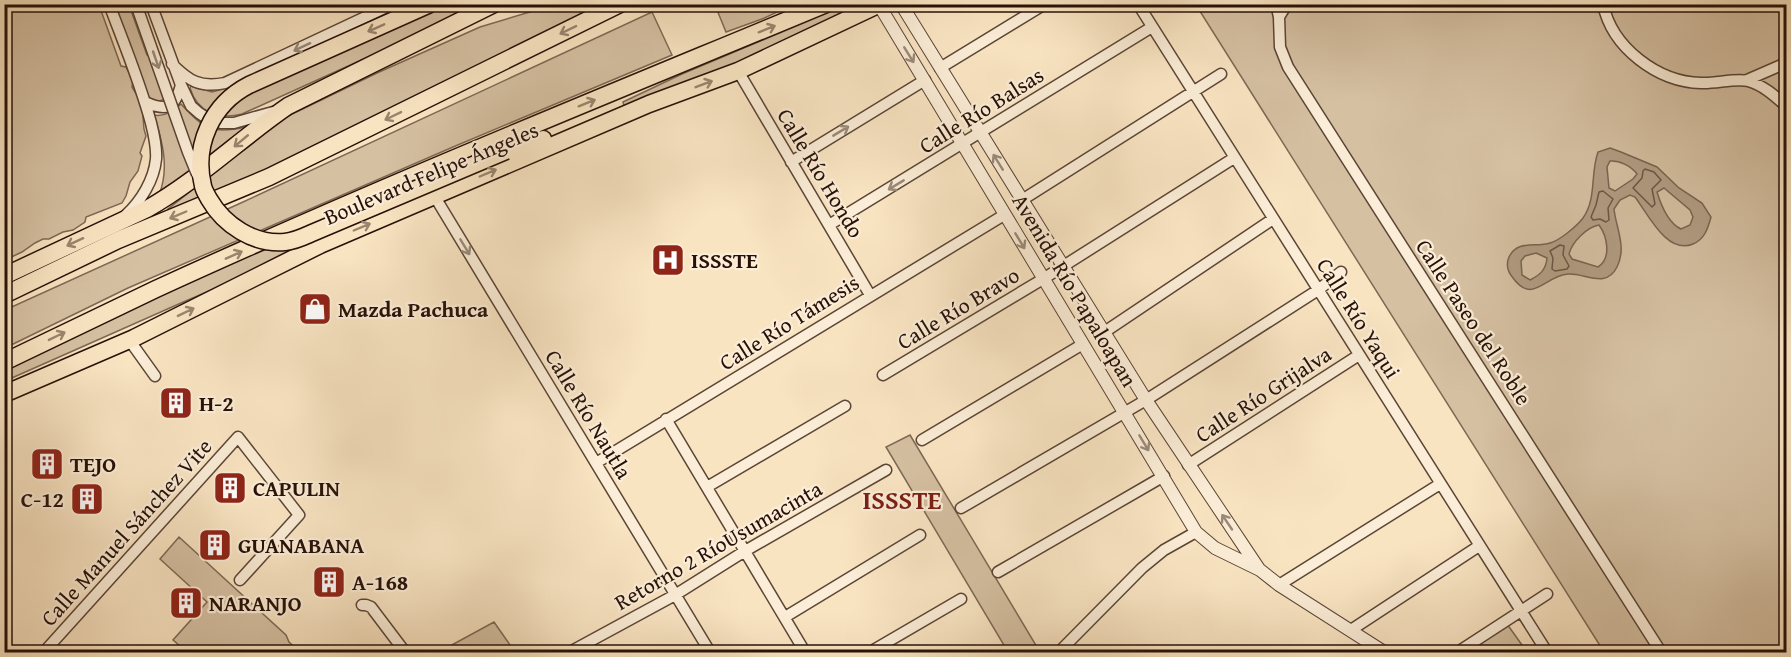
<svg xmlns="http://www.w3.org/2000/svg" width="1791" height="657" font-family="'Gentium Book Plus',serif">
<rect width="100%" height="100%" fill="#f9e4c2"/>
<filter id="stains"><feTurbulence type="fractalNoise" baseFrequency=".00333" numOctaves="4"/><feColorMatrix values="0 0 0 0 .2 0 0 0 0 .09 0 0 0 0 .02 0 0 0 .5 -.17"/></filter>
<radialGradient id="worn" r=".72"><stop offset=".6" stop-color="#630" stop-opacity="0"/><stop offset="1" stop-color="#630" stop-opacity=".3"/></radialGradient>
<!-- green -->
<path fill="#d5c0a2" stroke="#7e6854" stroke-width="1.5" d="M5 5H99L121 66 126 67 133 80 132 87 142 103 144 129 146 136 140 153 142 156 138 171 130 182 126 196 122 203 86 217 85 222 73 230 63 232 49 239H43L35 243 22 252 5 260Z
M114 5H129L147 55 159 61 165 99 157 102 149 98Z
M442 5H483L242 114C218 120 197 112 190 88L191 86 212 92 223 89 340 51Z
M583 5H626L171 214 168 209 284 118 377 73 480 27 533 11Z
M715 5H792L762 19 726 32Z
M846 5H872L793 42 624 106 623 102 682 74Z
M1196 5H1786V652H1604Z
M652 12 672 55 453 147 128 288 5 348V310L243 202Z
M181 104C204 128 210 135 246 127L234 139 159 195C170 167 162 141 154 115 165 117 173 112 181 104Z
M306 233 314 246 181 303 5 381V368L255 251Z
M910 435 1040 652H1008L886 447Z
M179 537 286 635 289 642 300 652H187L173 640 207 602 160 559Z
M494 622 515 652H439Z
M1507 624 1527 652H1464Z"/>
<!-- water -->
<path fill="#b19c82" stroke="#796451" stroke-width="1.5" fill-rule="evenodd" d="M1610 148 1621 152 1657 167 1679 188 1702 203 1711 217C1708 228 1705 239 1693 244 1667 255 1648 214 1635 197L1630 195 1620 200 1614 209C1616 228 1627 247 1617 267 1606 289 1586 273 1568 274 1544 276 1533 305 1513 278 1508 272 1506 264 1509 257 1518 239 1536 248 1550 243 1559 241 1577 226 1583 218 1597 198 1590 174 1598 152ZM1610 161C1619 160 1631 166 1637 174L1633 179 1615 191 1609 188 1607 167ZM1664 188 1690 210 1693 217 1690 225 1681 229C1668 223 1661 205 1657 192ZM1599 225C1607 236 1612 258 1598 267L1572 259 1569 254C1572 242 1587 227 1599 225ZM1536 253 1547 258C1546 270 1540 275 1530 280L1522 275 1521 261 1525 256Z"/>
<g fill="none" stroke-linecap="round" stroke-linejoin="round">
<!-- shore -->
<path stroke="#6c5644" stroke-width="1.5" d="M1645 169 1654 172 1661 180 1652 189 1655 204 1652 207 1633 188 1642 178 1643 171Z
M1603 191 1613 199 1608 208 1609 220 1606 222 1600 219 1593 220 1591 217 1596 205 1599 192Z
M1560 245 1564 246 1563 255 1569 266 1567 269 1555 271 1552 269 1553 258 1550 251Z"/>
<defs>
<path id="minor" d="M109 4C124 44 140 82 151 123 154 135 157 147 156 159 154 180 141 201 126 215
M151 4 181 85 191 106 199 113 208 119 221 123H234L273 112
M1138 4 1547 652
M1276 4 1279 17 1280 47 1288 67 1661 652
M1603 4C1612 48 1658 82 1701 83 1715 84 1735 78 1748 81 1763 85 1775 96 1786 106
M1279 17 1287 4
M172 64C189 81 200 88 225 83L393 4
M940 68 1045 4
M738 71 870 295
M1747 80 1786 63
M145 102C167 112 175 108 181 85
M791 162 925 80
M435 197 710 652
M1022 200 1221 74
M829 225 1152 27
M1103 333 1273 219
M134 338 130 341 155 376
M883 375 1043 279 1234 158
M666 419 805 652
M922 440 1083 344
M596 463 1004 215
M1188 465 1359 355
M707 487 845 406
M961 508 1146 400 1318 290 1341 272
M998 572 1164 476
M1279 585 1440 484
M362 605H366L371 607 405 652
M785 617 920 535
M1351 630 1479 546
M44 652 238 437 299 515 240 580
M570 652 675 595 745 551 886 470
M870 652 961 599
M1059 652 1142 568 1164 550 1196 532
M1458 652 1547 594"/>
<path id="tertiary" d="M901 4 1146 400 1259 569
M879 5 1196 532 1215 548 1260 570 1279 585 1384 652"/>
<path id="primary" d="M506 151 543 139
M4 276 147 209C198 180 240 139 288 106L494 4
M4 394 134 338 320 245 649 104 738 71 880 4"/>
<path id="trunk" d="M4 295 118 240 269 177 620 4
M4 362C55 338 105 313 156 289 376 188 602 97 826 4"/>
</defs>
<!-- minor casing -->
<use href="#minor" stroke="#5b4536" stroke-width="13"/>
<!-- tertiary casing -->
<use href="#tertiary" stroke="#5b4536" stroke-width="14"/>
<!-- primary casing -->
<use href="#primary" stroke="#261007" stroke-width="19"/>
<!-- trunk casing -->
<use href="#trunk" stroke="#261007" stroke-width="19"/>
<!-- minor -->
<use href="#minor" stroke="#fbedd7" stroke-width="10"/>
<!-- tertiary -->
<use href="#tertiary" stroke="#fbedd7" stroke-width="12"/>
<!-- primary -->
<use href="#primary" stroke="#f9e4c2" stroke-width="16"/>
<!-- trunk -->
<use href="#trunk" stroke="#f9e4c2" stroke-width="16"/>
<defs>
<path id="minor-bridge" d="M136 4 188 152 197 174"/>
<path id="primary-bridge" d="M430 4 249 85C212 104 193 145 203 186 204 191 207 195 209 199 224 225 254 245 285 242 295 241 303 237 312 233L506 151"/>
</defs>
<!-- minor-bridge casing -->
<use href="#minor-bridge" stroke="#5b4536" stroke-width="13" stroke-linecap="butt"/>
<!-- primary-bridge casing -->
<use href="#primary-bridge" stroke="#261007" stroke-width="19" stroke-linecap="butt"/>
<!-- minor-bridge -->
<use href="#minor-bridge" stroke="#fbedd7" stroke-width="10"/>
<!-- primary-bridge -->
<use href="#primary-bridge" stroke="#f9e4c2" stroke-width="16"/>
</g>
<!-- one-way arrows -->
<defs><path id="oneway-shaft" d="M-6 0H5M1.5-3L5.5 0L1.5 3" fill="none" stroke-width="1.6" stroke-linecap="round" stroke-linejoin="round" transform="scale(1.5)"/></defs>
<g stroke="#9a856e">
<use href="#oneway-shaft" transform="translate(376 28) rotate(156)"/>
<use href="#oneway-shaft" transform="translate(767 29) rotate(-22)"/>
<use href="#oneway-shaft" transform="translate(568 30) rotate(154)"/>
<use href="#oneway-shaft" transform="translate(704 84) rotate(-21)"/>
<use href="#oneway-shaft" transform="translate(587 103) rotate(-22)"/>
<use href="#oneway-shaft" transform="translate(393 116) rotate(154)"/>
<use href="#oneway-shaft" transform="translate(241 141) rotate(140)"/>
<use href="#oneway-shaft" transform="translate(488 173) rotate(-23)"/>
<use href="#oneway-shaft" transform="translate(178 215) rotate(157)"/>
<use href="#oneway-shaft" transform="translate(362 227) rotate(-23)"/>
<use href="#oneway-shaft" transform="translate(75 242) rotate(155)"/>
<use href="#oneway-shaft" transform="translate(234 255) rotate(-24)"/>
<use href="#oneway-shaft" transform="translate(186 312) rotate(-26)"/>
<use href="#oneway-shaft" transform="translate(57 336) rotate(-26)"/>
</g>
<g stroke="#9b8a79">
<use href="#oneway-shaft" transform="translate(302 47) rotate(155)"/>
<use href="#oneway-shaft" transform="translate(909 55) rotate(58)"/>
<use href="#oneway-shaft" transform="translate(156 60) rotate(71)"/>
<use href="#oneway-shaft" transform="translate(841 131) rotate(-31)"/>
<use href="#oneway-shaft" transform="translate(998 162) rotate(-122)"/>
<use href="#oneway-shaft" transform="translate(896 185) rotate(149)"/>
<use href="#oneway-shaft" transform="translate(1020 241) rotate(59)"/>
<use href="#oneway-shaft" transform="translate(465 247) rotate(59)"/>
<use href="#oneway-shaft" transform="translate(1144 443) rotate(59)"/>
<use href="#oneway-shaft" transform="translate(1227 522) rotate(-124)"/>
</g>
<!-- icons -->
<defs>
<symbol id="hospital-square" viewBox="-11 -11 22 22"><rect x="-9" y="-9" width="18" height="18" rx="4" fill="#8f2418" stroke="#fbedd7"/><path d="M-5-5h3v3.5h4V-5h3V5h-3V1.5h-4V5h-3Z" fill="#fff"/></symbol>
<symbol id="shop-square" viewBox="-11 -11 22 22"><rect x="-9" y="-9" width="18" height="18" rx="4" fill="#8f2418" stroke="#fbedd7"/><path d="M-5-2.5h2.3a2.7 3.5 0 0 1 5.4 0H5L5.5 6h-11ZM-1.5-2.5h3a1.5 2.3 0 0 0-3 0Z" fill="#fff"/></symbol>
<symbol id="building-square" viewBox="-11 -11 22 22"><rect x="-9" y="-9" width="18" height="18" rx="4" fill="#8f2418" stroke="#fbedd7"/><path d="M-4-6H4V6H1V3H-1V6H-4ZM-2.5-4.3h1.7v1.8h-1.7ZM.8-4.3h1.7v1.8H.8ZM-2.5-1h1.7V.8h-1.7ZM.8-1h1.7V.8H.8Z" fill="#fff"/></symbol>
</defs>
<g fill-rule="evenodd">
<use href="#hospital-square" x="649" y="241" width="38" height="38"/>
<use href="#shop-square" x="296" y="290" width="38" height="38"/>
<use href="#building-square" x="157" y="384" width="38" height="38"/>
<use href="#building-square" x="28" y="445" width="38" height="38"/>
<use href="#building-square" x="211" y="469" width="38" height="38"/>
<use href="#building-square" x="68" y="480" width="38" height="38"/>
<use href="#building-square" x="196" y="526" width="38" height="38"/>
<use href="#building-square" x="310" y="563" width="38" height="38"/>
<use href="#building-square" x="167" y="584" width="38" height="38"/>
</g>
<g text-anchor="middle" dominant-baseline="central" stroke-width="4.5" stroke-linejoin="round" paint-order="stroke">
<!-- street labels -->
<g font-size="22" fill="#261007" stroke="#fbedd7">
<text transform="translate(981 110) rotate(-32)">Calle Río Balsas</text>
<text transform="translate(431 173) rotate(-23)">Boulevard Felipe Ángeles</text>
<text transform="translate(821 173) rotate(59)">Calle Río Hondo</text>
<text transform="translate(1075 290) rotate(59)">Avenida Río Papaloapan</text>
<text transform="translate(958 308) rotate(-31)">Calle Río Bravo</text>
<text transform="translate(1359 318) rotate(58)">Calle Río Yaqui</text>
<text transform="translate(789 322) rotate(-32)">Calle Río Támesis</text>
<text transform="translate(1474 322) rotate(57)">Calle Paseo del Roble</text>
<text transform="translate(1263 394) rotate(-33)">Calle Río Grijalva</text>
<text transform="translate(589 414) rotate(59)">Calle Río Nautla</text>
<text transform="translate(126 532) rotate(-48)">Calle Manuel Sánchez Vite</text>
<text transform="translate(718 545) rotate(-30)">Retorno 2 RíoUsumacinta</text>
</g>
<!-- poi labels -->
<g font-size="22" font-weight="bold" fill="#261007" stroke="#fbedd7" text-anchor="start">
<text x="691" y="260">ISSSTE</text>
<text x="338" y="309">Mazda Pachuca</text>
<text x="199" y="403">H-2</text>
<text x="70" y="464">TEJO</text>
<text x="253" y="488">CAPULIN</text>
<text x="64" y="499" text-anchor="end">C-12</text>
<text x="238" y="545">GUANABANA</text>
<text x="352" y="582">A-168</text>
<text x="209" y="603">NARANJO</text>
</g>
<!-- quarter labels -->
<g font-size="26" font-weight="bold" fill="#7a1f14" stroke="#fbedd7">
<text x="902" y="499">ISSSTE</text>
</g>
</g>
<!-- margin -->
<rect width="1791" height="657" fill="none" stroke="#f9e4c2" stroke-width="24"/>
<rect x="6" y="6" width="1779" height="645" fill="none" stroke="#261007" stroke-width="3"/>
<rect x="12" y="12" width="1767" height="633" fill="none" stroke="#261007" stroke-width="1.5"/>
<rect width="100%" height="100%" filter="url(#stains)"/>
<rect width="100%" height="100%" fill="url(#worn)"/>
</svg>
